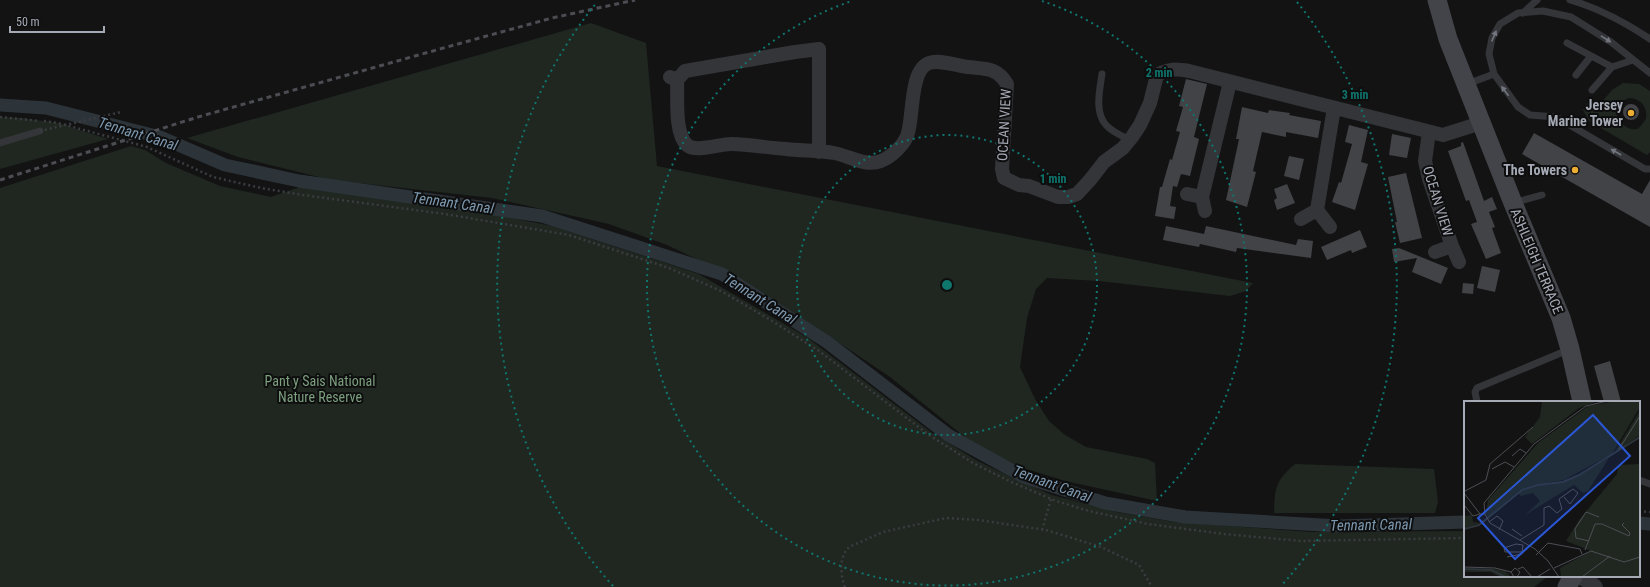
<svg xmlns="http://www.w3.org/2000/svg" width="1650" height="587" font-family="'Roboto Condensed',sans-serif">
<rect width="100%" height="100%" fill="#131314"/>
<!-- green -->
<path fill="#1f2720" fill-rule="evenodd" d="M591 23 646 43 657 166 1253 283 1246 291 1230 296 1099 281 1047 278 1036 289 1027 318 1020 367 1035 399 1049 421 1065 435 1086 447 1147 459 1155 463 1157 501 1065 481 1020 467 976 446 890 377 820 330 730 275 667 245 609 224 492 198 331 180 238 157 187 138Z
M1623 83 1639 84 1650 91V152L1647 155 1589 121 1583 110 1590 99 1600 104 1612 90ZM1629 98C1640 98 1648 107 1646 118 1645 122 1641 125 1638 129 1626 130 1622 125 1617 115L1620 102Z
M0 117 21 118 58 123 108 139 0 169Z
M131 146 145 150 166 163 220 186 271 197 300 187 471 210 552 226 699 274 808 338 931 432 976 460 1011 477 1052 495 1116 512 1174 522 1312 532 1465 531V576L1547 577 1534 587H0V188Z
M1295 464 1434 469 1438 502 1435 513H1274C1275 488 1275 481 1295 464Z"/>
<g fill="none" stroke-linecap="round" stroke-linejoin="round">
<!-- canal -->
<path stroke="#2c343a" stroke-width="13" d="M0 105 46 108 160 137 225 165 299 181 542 216 722 274 827 342 948 435 1024 477 1105 503 1185 517 1339 526 1465 522
M1639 523 1650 524"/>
</g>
<!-- building -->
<path fill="#424347" d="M1186 79 1207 84 1194 137 1199 139 1190 176 1181 174 1177 187 1173 186 1170 206 1176 207 1174 219 1155 216 1160 187H1162L1170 159 1172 160 1180 132 1176 131 1183 107 1179 106Z
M1623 112a8 8 0 1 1 16 0a8 8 0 1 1-16 0Z
M1242 107 1268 113 1269 110 1290 113 1289 115 1321 121 1318 138 1286 132V137L1262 132 1253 171 1256 172 1247 207 1226 200 1239 139H1236Z
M1349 125 1368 130 1361 162 1368 164 1355 210 1332 202 1339 182 1341 183 1352 144 1345 142Z
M1534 133 1642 194 1650 180V227L1522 154Z
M1392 134 1411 138 1407 158 1389 155Z
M1463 142 1484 201 1492 197 1497 209 1489 212 1495 227 1492 228 1501 253 1486 259 1471 224 1477 222 1469 200 1466 201 1448 151 1461 146V143Z
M1289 156 1304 159 1299 180 1284 176Z
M1406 173 1422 238 1400 243 1395 222H1397L1388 177Z
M1287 184 1295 203 1277 210 1274 200 1277 198 1274 189Z
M1166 226 1204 234 1206 226 1296 245 1298 239 1313 241 1311 258 1237 248 1236 252 1200 244 1199 247 1163 240Z
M1360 230 1367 247 1352 253 1351 250 1327 260 1321 247Z
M1399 248 1448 268 1441 284 1412 272 1417 258 1394 262 1392 249Z
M1482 266 1500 270 1495 292 1477 288Z
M1463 283 1474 284 1473 294 1462 293Z
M1610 361 1621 402H1604L1594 366Z"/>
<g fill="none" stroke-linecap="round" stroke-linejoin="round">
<!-- path -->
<path stroke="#3a3c40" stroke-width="2.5" stroke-dasharray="2 3" stroke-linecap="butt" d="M0 117 39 121
M44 121 58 123 147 147 213 177 261 188 303 195 445 214 569 235 669 268 721 291 769 319 819 351 929 435 973 463 1009 481 1056 501 1089 511 1148 524 1224 534 1301 541 1465 538
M1639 511 1650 512
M1042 530 1051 499
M845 587C840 574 839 557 849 547L883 532 946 518 978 520 1046 530 1101 547 1139 565 1152 587"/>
<!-- service -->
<path stroke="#343539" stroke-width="7" d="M1570 0C1598 8 1626 23 1650 39
M1523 13 1537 0
M1567 43 1612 67
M1650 73 1611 42 1571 17 1543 11 1518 13 1500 24 1492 38 1489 54 1494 74 1518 107 1530 115 1556 117 1645 169H1650
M1102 74C1100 89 1094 112 1106 125 1112 132 1122 136 1130 140
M1576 75 1591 56
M1467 84 1494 74
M1592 90 1612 67 1633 60
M0 143 40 131
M1513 203 1542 195
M1477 402 1475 392 1477 388 1568 350
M1639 480 1650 484"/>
<!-- minor -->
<path stroke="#343539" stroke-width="14" d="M670 77 677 80 685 71 795 52 819 49V152
M677 80C678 97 674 133 687 145 696 153 719 144 731 144 750 144 767 148 786 149 801 151 819 150 834 153 850 156 865 167 881 161 891 157 903 146 907 136 914 119 909 70 929 63 939 59 957 66 968 67 985 69 997 67 1007 84L1002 169 1004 178 1019 185 1029 186 1058 197H1068L1077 194 1090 180 1104 162 1123 148 1132 137 1140 125 1150 103 1157 75C1169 68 1177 69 1189 71L1443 135 1481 123
M1429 132 1425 161 1429 179 1452 246 1459 262
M1187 194 1202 197
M1205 211 1202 197 1230 82
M1301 219 1317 210
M1330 227 1317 210 1334 108
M1435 252 1452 246
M1576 576 1593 584 1596 587"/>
<!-- secondary -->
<path stroke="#424449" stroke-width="19" d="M1437 0 1448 39 1513 203 1561 318 1570 349 1582 402
M1567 587 1573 576"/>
<!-- rail -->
<path stroke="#4b4d52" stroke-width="3" stroke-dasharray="5 4" stroke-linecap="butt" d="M0 180 198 117 447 47 552 18 635 0"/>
<!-- path-bridge -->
<path stroke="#3a3c40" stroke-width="2.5" stroke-dasharray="2 3" stroke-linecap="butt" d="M40 131 121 112"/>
</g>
<!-- one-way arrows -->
<defs><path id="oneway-solid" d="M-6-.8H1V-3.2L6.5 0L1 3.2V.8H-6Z"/></defs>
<g fill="#72757d">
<use href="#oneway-solid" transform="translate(1494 36) rotate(-67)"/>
<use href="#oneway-solid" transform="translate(1606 39) rotate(32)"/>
<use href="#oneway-solid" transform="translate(1505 91) rotate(-127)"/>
<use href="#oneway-solid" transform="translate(1616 152) rotate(-150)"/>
</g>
<!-- distance rings -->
<g fill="none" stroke="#0f766e" stroke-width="2" stroke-dasharray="2 4">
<circle cx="947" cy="285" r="150"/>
<path d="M1042 1A300 300 0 1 1 852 1"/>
<path d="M613 586A450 450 0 0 1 597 2M1297 2A450 450 0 0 1 1281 586"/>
</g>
<!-- markers -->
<g fill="#ecad33" stroke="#0e0e0f" stroke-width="1.5">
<circle cx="1631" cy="113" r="4"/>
<circle cx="1575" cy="170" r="4"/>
</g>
<g text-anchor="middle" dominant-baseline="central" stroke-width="4" stroke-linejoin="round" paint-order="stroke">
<!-- poi labels -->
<g font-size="14" font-weight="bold" fill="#a5aab5" stroke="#0e0e0f" text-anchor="end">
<text x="1623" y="105">Jersey<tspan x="1623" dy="16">Marine Tower</tspan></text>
<text x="1567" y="170">The Towers</text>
</g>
<!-- street labels -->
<g font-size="14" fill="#a5aab5" stroke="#0e0e0f">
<text transform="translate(1004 125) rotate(-87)">OCEAN VIEW</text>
<text transform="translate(1438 201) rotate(73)">OCEAN VIEW</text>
<text transform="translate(1537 261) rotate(67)">ASHLEIGH TERRACE</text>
</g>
<!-- park labels -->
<g font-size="14" fill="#7c9f7e" stroke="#0e0e0f">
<text x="320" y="381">Pant y Sais National<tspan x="320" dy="16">Nature Reserve</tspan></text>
</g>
<!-- water labels -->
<g font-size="15" font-style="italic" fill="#7c98af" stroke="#0e0e0f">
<text transform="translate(138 134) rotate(17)">Tennant Canal</text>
<text transform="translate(453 203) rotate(8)">Tennant Canal</text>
<text transform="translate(760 299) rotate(32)">Tennant Canal</text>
<text transform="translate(1052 484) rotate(20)">Tennant Canal</text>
<text transform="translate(1371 525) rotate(-1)">Tennant Canal</text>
</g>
</g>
<!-- overview -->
<g transform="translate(1464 401)">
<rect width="176" height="176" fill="#131314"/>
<path d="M78 0H134L115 7 68 43 61 36 76 16ZM152 0H176V6L148 53 100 79 69 84 56 89 24 116 22 112 24 99 74 42 124 5ZM176 9V34L150 52 171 18ZM145 57 124 90 119 92 110 84 61 114 76 100 69 92 57 95 54 92 70 85 104 79ZM176 63V176H97L96 167 127 150 102 140 115 119 153 73 155 64ZM8 114 9 121 17 122 0 127V115ZM0 167 31 168 41 170 46 175 37 176 26 171H0Z" fill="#1f2720"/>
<path fill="none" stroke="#2c343a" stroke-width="2" d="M0 128 15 124 58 89 73 84 99 81 115 74 176 36M0 168 28 169 41 176"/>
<path fill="none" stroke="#4d4f54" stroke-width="1" d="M155 48 176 15M48 55 56 48 62 52M28 68 41 61 50 66M1 90 22 79 26 63 69 26M0 92 16 113H21M100 96 106 103 114 92M0 104 9 115 16 113M25 121 33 115 39 120 35 129M48 128 58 135M56 139 80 124V107L85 105 93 112 98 108 95 98 109 88 114 92M125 140 112 137 111 128 122 111 135 116M52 143 59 144 58 151H41L40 147ZM121 149 131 123H138L165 135 166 132 158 124 160 122M72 154 84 142 116 148 118 153M43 156 58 153M0 166 31 167 47 171M90 167 127 150 160 161 176 156M54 168 59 166 68 176M50 176 47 171 51 167 56 171 53 176M73 176 86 168M95 176 84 160 71 148 26 122 21 113 20 102 70 43 122 5 143 0M118 176 146 155"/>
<path fill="#2b57d4" fill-opacity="0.15" stroke="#2b57d4" stroke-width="2" d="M129 14 166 55 51 158 14 117Z"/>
<rect width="176" height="176" fill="none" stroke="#a5aab5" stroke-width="2"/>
</g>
<circle cx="947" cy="285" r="6" fill="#0f766e" stroke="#0e0e0f" stroke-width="2"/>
<g font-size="12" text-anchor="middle" font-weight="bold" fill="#0f766e" stroke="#0e0e0f" stroke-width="4" stroke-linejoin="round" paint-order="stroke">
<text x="1159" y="77">2 min</text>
<text x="1355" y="99">3 min</text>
<text x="1053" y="183">1 min</text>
</g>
<!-- scale -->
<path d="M10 26v6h94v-6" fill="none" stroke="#a5aab5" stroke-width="2"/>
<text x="16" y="26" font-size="12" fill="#a5aab5" stroke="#0e0e0f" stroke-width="3" paint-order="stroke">50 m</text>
</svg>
